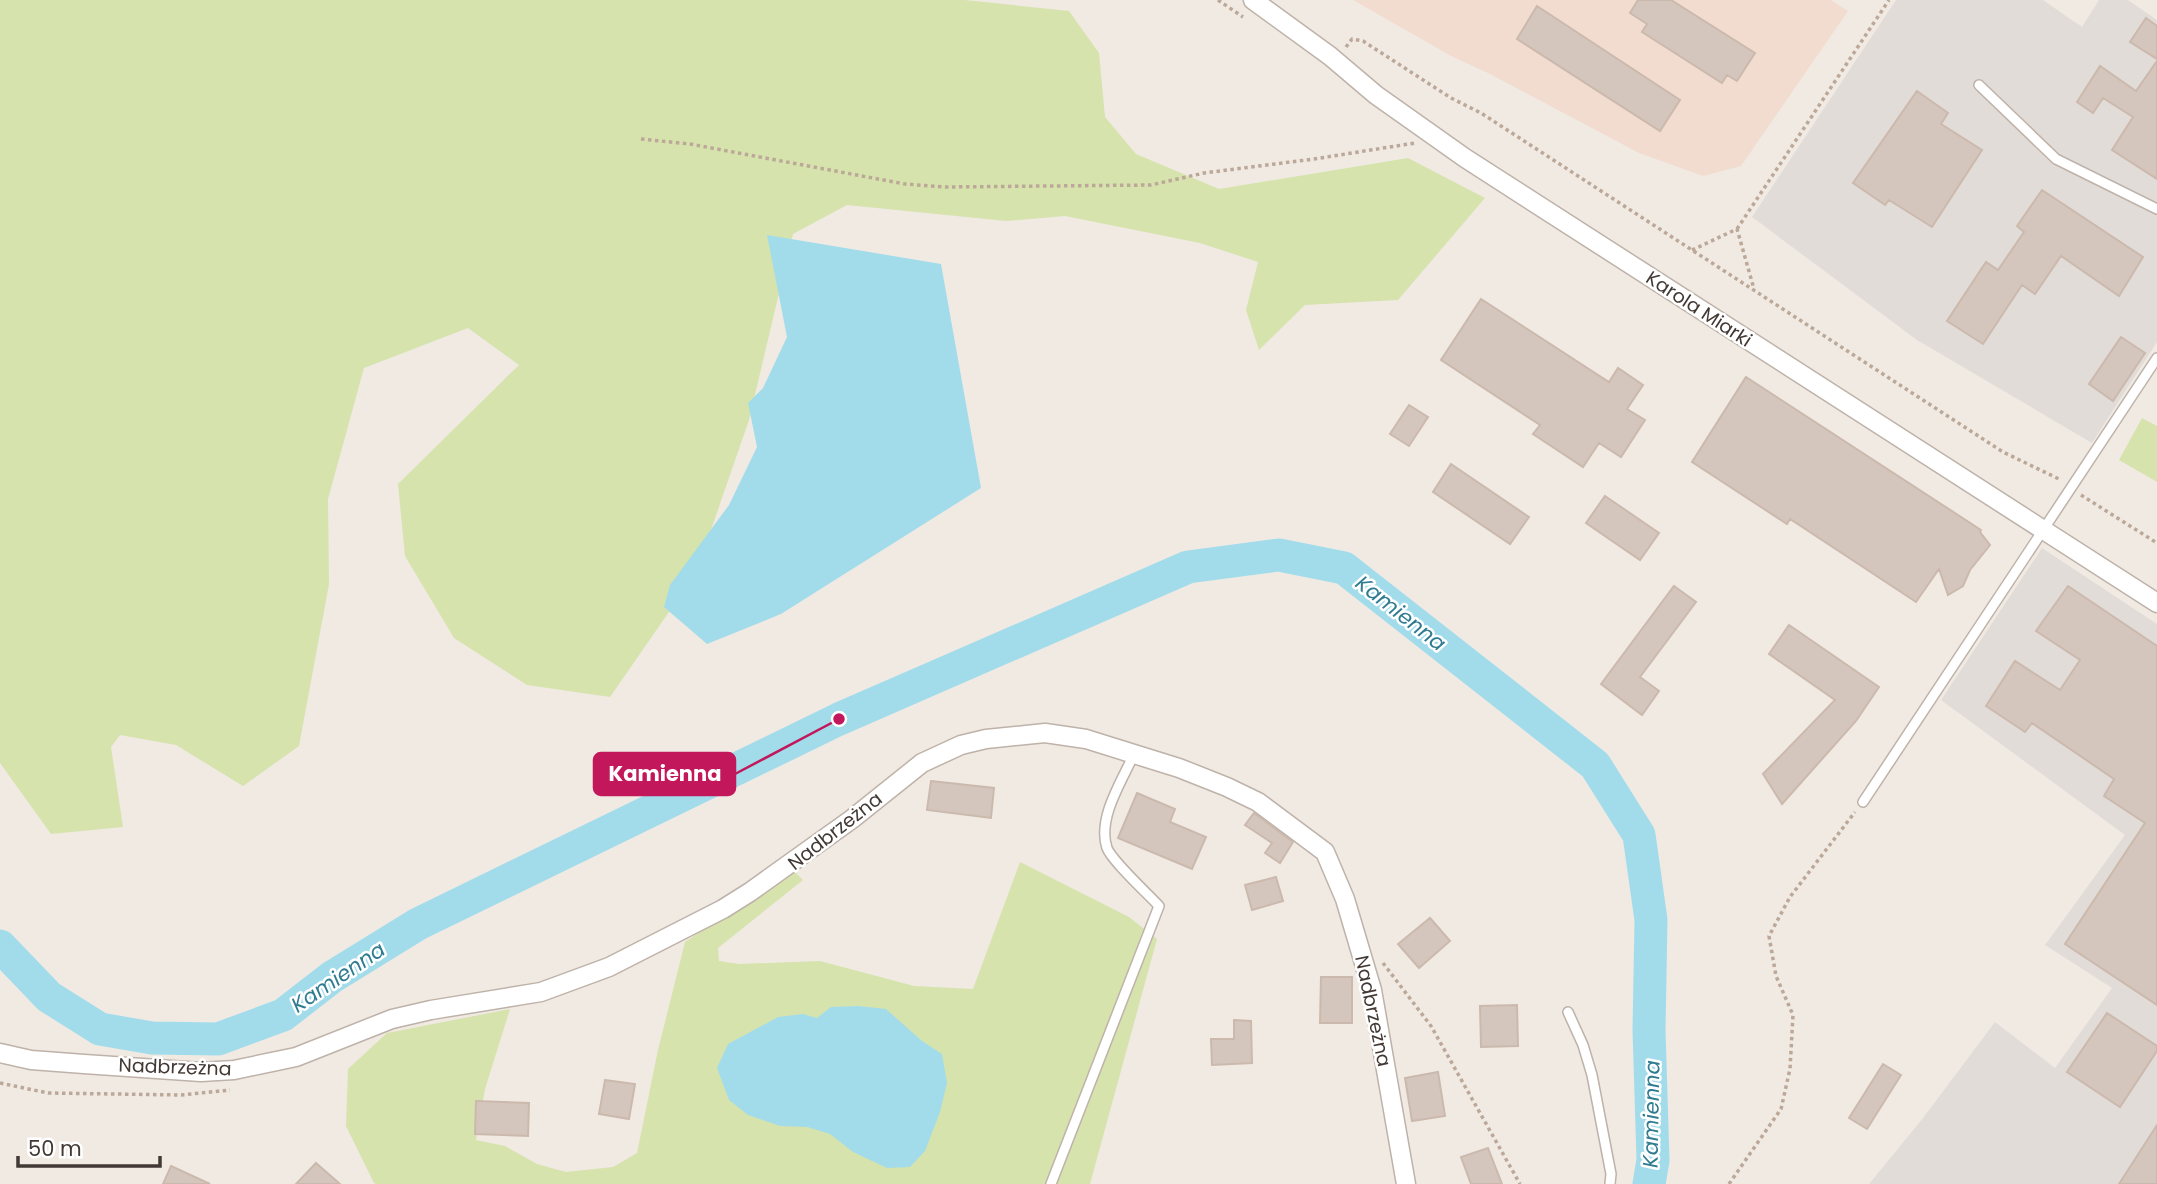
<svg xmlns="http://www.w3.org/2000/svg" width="2157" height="1184" font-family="Poppins,sans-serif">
<rect width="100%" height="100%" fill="#f0eae3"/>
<!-- commercial -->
<path fill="#f2dccf" d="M1353 0H1831L1848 11 1741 166 1703 176 1639 153 1488 73 1453 57Z"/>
<!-- industrial -->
<path fill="#e2dcd8" d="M1896 0H2043L2082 27 2099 0H2128L2157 20V342L2092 443 1917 340 1752 217Z
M2042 548 2157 624V1184H1869L1923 1118 1995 1022 2055 1068 2112 988 2045 945 2125 835 1941 700Z"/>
<!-- green -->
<path fill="#d6e3ad" d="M0 0H965L1069 11 1099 53 1105 117 1136 154 1219 189 1408 158 1485 198 1398 300 1305 305 1259 350 1246 310 1258 262 1200 243 1065 216 1006 221 847 205 793 234 749 420 696 573 610 697 527 685 454 638 405 556 398 484 519 365 468 328 364 368 328 499 329 584 299 746 243 786 176 745 120 735 111 747 123 827 51 834 0 763Z
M2142 418 2157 426V482L2119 460Z
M1020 862 1129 917 1157 939 1090 1184H376L374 1183 346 1126 348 1069 387 1033 510 1009 485 1089 476 1140 505 1146 537 1164 566 1172 613 1167 637 1153 658 1050 685 942 793 870 803 880 718 948 719 961 739 964 820 961 914 986 973 989Z"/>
<!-- water -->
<path fill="#a2dceb" d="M767 235 941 264 981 488 781 614 707 644 664 607 670 585 729 505 757 447 748 403 763 388 787 337Z
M858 1006 886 1009 922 1041 942 1054 947 1083 940 1112 925 1151 910 1167 887 1168 853 1152 830 1134 807 1127 780 1126 748 1115 729 1100 717 1068 728 1044 778 1017 803 1014 817 1018 831 1007Z"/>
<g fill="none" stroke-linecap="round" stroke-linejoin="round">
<!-- river -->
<path stroke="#a2dceb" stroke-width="33" d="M0 946 49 997 100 1029 152 1038 218 1039 283 1015 332 977 418 924 839 719 1188 567 1279 555 1344 568 1595 765 1639 835 1651 920 1649 1030 1653 1160 1649 1184"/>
</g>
<!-- building -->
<path fill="#d4c6bc" stroke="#ccb9ad" stroke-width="2" d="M1638 0H1671L1755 53 1737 81 1727 75 1722 83 1642 32 1647 24 1630 13Z
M1537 6 1680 100 1660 131 1517 39Z
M2146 18 2157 26V59L2130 42Z
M2157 61V179L2112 150 2133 117 2103 98 2093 113 2077 102 2100 66 2136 91Z
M1917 91 1948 113 1941 124 1982 150 1932 227 1889 200 1885 205 1853 183Z
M2042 190 2143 257 2119 296 2061 256 2035 294 2022 285 1983 344 1947 321 1986 262 1998 270 2024 232 2017 226Z
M1481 299 1609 382 1618 368 1643 385 1627 409 1645 420 1621 457 1599 443 1583 467 1533 434 1540 425 1441 360Z
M2121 337 2145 353 2113 401 2089 384Z
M1746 377 1981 530 1980 532 1990 545 1970 570 1963 586 1948 595 1939 569 1916 602 1790 519 1787 524 1692 462Z
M1409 405 1428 417 1409 446 1390 434Z
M1451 464 1529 517 1510 544 1433 492Z
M1605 496 1659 533 1640 560 1586 523Z
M1674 586 1696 602 1640 677 1659 691 1642 715 1601 684Z
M2068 586 2157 646V1005L2065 944 2145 823 2104 796 2114 779 2032 723 2025 732 1986 706 2015 661 2060 690 2080 660 2036 631Z
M1789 625 1879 687 1856 721 1782 804 1763 774 1835 700 1769 654Z
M931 781 994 788 991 818 927 810Z
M1137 793 1175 809 1170 822 1206 837 1192 869 1118 838Z
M1254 813 1293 842 1280 863 1265 853 1272 843 1245 825Z
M1276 877 1283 901 1252 910 1245 885Z
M1430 918 1450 941 1419 968 1398 944Z
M1321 977H1352V1023H1320Z
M1517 1005 1518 1046 1481 1047 1480 1006Z
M2107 1013 2157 1046V1051L2120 1107 2067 1072Z
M1234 1020 1251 1021 1252 1063 1212 1065 1211 1039H1234Z
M1883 1064 1901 1075 1867 1129 1849 1118Z
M1438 1072 1445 1116 1412 1121 1405 1078Z
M605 1080 635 1084 629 1119 599 1114Z
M476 1101 529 1103 528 1136 475 1134Z
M2157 1125V1184H2119Z
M1488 1148 1502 1184H1471L1461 1157Z
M316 1163 340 1184H296Z
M171 1166 210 1184H163Z"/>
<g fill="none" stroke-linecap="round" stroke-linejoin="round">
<defs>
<path id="lane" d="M1979 85 2056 159 2157 209
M1863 802 2157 358
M1568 1012 1583 1045 1592 1075 1611 1174 1610 1184
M1051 1184 1159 906C1148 894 1112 861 1107 848 1097 818 1122 781 1134 754"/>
<path id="street" d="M1253 0 1330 56 1376 95 1465 158 2157 603
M0 1053 31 1060 84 1064 201 1072 234 1070 296 1057 392 1019 431 1010 541 992 609 967 723 909 750 892 852 819 922 763 961 745 986 739 1045 733 1086 739 1179 768 1227 787 1258 802 1325 852 1345 899 1372 990 1406 1184"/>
</defs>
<!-- lane casing -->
<use href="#lane" stroke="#beb2a9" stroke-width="12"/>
<!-- street casing -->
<use href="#street" stroke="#beb2a9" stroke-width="21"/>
<!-- path -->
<path stroke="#bca899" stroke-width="3.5" stroke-dasharray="3.5 3.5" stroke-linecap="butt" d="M1218 0 1243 17
M1346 47 1352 39 1363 41 1451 98 1481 113 2003 452 2061 480
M641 139 690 144 905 184 946 187 1151 185 1204 173 1314 159 1415 143
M1737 229 1889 0
M1692 250 1737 229 1754 289
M2081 495 2157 543
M1383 963 1431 1026 1520 1184
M0 1083 48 1093 181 1095 230 1090
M1729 1184 1781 1109 1790 1069 1793 1015 1776 976 1769 936 1790 897 1855 812"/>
<!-- lane -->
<use href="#lane" stroke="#fff" stroke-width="9"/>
<!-- street -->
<use href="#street" stroke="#fff" stroke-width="18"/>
</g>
<g text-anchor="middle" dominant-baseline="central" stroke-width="5" stroke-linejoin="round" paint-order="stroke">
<!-- street labels -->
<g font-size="19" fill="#423934" stroke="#fff">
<text transform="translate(1699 309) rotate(33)">Karola Miarki</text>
<text transform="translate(835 831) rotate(-38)">Nadbrzeżna</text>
<text transform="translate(1373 1011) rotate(78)">Nadbrzeżna</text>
<text transform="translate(175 1067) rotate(2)">Nadbrzeżna</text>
</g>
<!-- water labels -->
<g font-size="21" font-style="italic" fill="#2f7b90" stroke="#fff">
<text transform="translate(1401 613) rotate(38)">Kamienna</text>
<text transform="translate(338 977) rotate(-34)">Kamienna</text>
<text transform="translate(1651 1114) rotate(-89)">Kamienna</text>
</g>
</g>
<!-- callouts -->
<path fill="none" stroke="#c2185b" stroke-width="2.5" d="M839 719L735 774"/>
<circle fill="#c2185b" stroke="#fff" stroke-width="2.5" cx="839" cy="719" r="7"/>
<rect fill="#c2185b" stroke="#c2185b" stroke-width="2.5" x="594" y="753" width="141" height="42" rx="7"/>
<g font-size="21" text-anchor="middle" font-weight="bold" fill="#fff">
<text x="665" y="781">Kamienna</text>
</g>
<!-- scale -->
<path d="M18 1156v10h142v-10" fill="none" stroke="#423934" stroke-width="3.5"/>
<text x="28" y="1156" font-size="21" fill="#423934" stroke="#ffffff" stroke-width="5" paint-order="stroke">50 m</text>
</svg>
